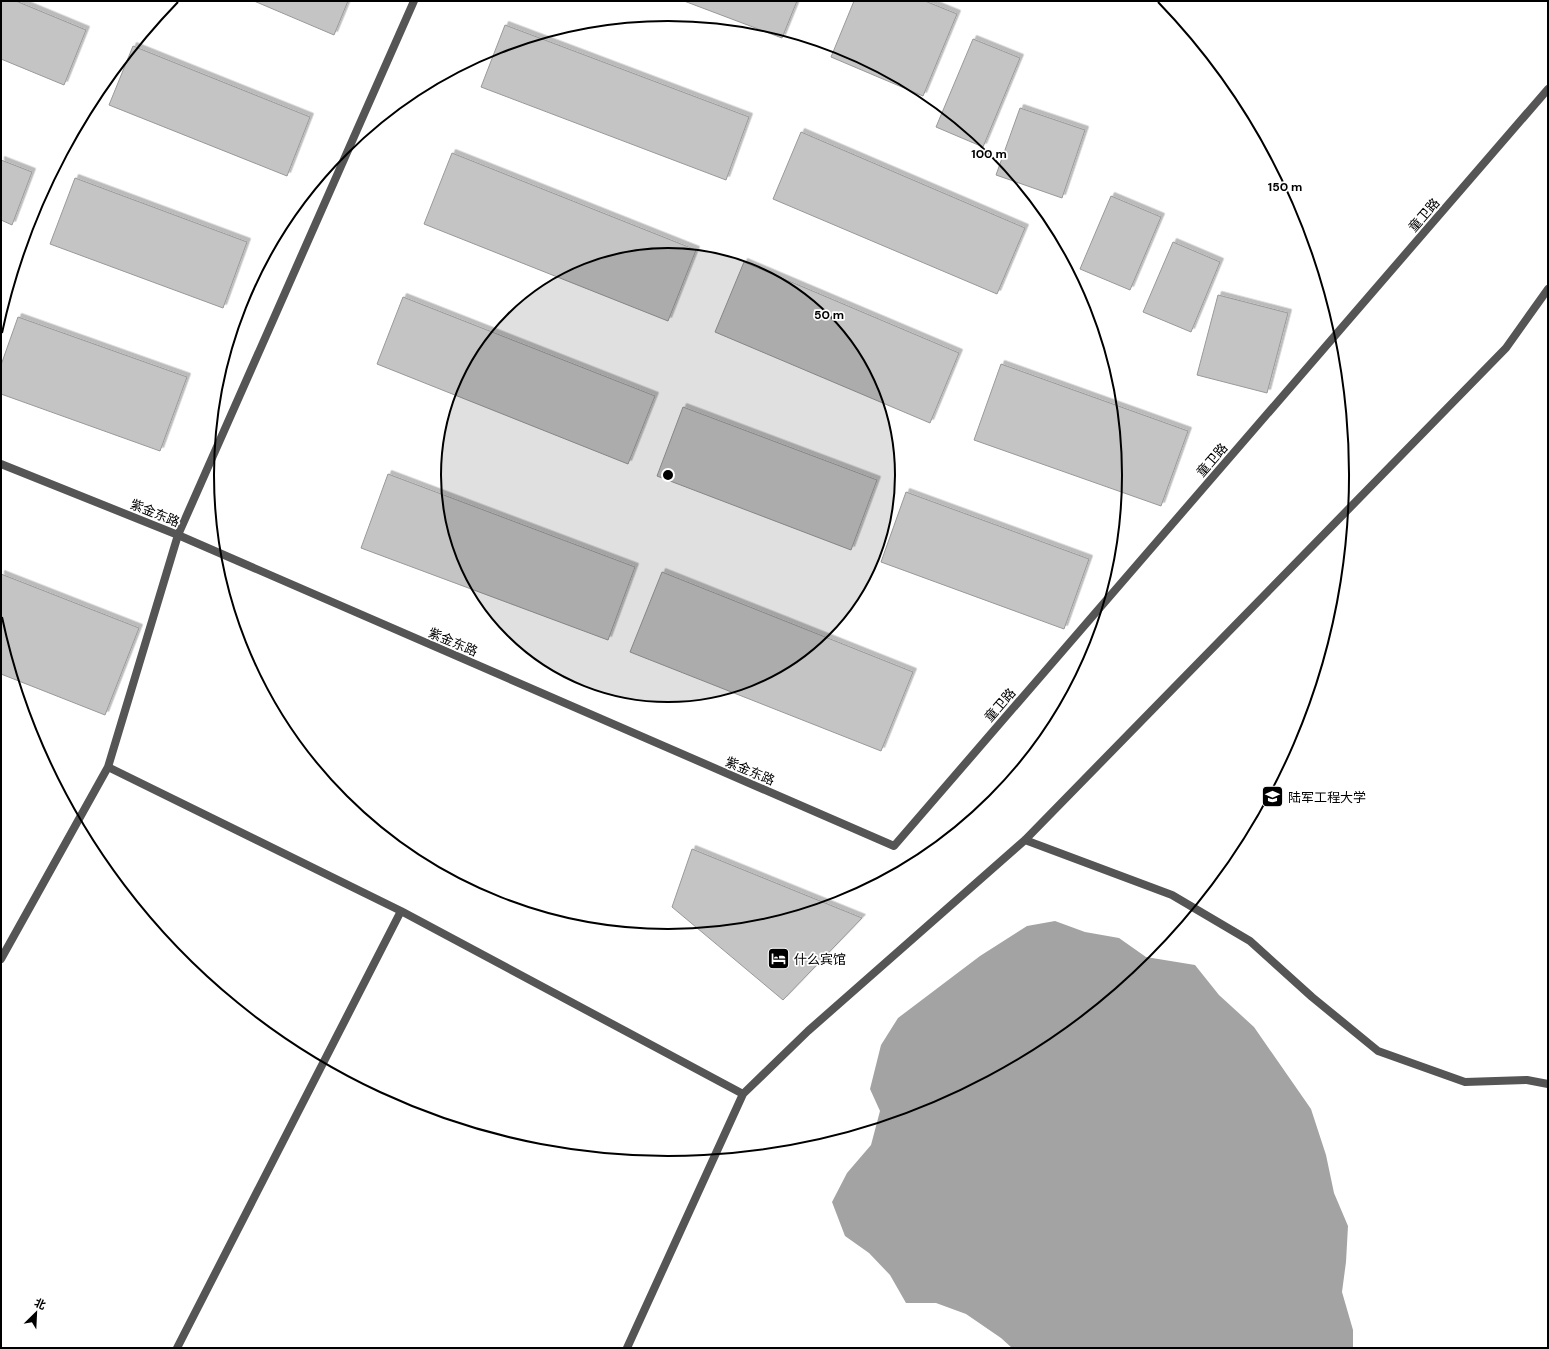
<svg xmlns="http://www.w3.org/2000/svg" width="1549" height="1349" font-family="'DM Sans','Noto Sans SC',sans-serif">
<defs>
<filter id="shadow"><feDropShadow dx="3.5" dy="-3.5" stdDeviation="0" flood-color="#0004"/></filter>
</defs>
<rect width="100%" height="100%" fill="#fff"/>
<!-- water -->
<path fill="#a3a3a3" d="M1055 921 1085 932 1119 938 1146 957 1195 965 1219 995 1254 1027 1311 1109 1326 1155 1334 1193 1348 1226 1346 1262 1342 1292 1353 1330V1348H1012L1001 1338 966 1314 936 1303H906L890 1275 869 1253 845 1236 832 1202 847 1173 871 1145 880 1111 870 1089 881 1045 898 1018 980 956 1027 926Z"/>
<!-- building -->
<path fill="#c4c4c4" stroke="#999" filter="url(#shadow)" d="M1 1H16L86 30 64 85 1 59Z
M254 1H348L334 35Z
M684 1H797L782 38Z
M854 1H925L957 14 923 96 831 57Z
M505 25 749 117 726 180 481 87Z
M973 39 1020 58 983 147 936 127Z
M133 46 310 117 287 176 109 105Z
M1020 108 1085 130 1062 198 996 175Z
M801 132 1025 228 997 294 773 199Z
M452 153 696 250 668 321 424 224Z
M1 160 32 172 12 225 1 220Z
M75 178 247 242 223 308 50 244Z
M1111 196 1161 217 1130 290 1080 269Z
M1173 242 1220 262 1191 332 1143 312Z
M744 262 959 353 930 423 715 332Z
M1218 295 1288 313 1267 393 1197 375Z
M403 297 655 396 628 464 377 364Z
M18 317 187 377 160 451 1 394V365Z
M1001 364 1188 431 1161 506 974 440Z
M683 407 877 480 851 550 657 476Z
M388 474 635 567 608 640 361 548Z
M906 492 1089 559 1064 629 881 562Z
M662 572 913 672 881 751 630 652Z
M1 574 139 628 105 715 1 674Z
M692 849 862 918 783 1000 672 907Z"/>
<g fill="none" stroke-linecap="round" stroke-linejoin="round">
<!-- service -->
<path stroke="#555" stroke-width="8" d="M108 767 401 911 743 1094
M1025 840 1172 895 1250 941 1312 997 1378 1051 1465 1082 1527 1080 1548 1084
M1 959 108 767 178 535
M177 1348 401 911
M627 1348 743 1094 808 1031 1025 840 1506 348 1548 289"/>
<!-- minor -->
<path stroke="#555" stroke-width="8" d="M178 535 414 1"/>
<!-- tertiary -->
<path stroke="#555" stroke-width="8" d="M1 464 178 535 894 846 1548 89"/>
</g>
<!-- distance rings -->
<circle cx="668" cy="475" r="227" fill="#000" fill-opacity=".12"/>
<g fill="none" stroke="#000" stroke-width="2">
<circle cx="668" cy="475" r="227"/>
<circle cx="668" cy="475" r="454"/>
<path d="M2 333A681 681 0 0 1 178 2M1158 2A681 681 0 1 1 2 617"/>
</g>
<!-- icons -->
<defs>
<symbol id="university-square" viewBox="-11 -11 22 22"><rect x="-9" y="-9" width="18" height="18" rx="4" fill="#000" stroke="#fff"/><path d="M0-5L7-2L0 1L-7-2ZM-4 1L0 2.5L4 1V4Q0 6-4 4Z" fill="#fff"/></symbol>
<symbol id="hotel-square" viewBox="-11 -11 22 22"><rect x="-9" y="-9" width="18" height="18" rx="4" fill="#000" stroke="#fff"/><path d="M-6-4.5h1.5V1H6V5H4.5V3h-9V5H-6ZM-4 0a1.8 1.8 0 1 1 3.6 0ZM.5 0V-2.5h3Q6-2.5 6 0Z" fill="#fff"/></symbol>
</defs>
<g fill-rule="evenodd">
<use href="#university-square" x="1260" y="784" width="25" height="25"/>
<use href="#hotel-square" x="766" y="946" width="25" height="25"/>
</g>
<g text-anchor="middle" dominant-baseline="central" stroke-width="3.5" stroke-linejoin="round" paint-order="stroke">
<!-- street labels -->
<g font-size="13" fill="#000" stroke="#fff">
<text transform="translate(1424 215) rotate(-49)">童卫路</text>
<text transform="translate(1212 460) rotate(-49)">童卫路</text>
<text transform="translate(155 513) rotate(22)">紫金东路</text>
<text transform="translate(453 642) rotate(23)">紫金东路</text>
<text transform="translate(1000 705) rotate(-49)">童卫路</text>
<text transform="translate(750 771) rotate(23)">紫金东路</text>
</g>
<!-- poi labels -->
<g font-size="13" fill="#000" stroke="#fff" text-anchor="start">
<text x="1288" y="797">陆军工程大学</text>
<text x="794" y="959">什么宾馆</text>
</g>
</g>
<circle cx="668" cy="475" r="6" fill="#000" stroke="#fff" stroke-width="2"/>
<g font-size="12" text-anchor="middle" font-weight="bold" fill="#000" stroke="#fff" stroke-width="3.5" stroke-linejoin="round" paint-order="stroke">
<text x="989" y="158">100 m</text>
<text x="1285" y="191">150 m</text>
<text x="829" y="319">50 m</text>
</g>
<!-- border -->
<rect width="1549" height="1349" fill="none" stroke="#000000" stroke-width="4"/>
<!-- north arrow -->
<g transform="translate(36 1313) rotate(24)" stroke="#ffffff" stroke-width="3" paint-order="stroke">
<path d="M0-3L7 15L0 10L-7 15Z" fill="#000000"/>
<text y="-6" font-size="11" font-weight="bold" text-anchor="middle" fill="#000000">北</text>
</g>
</svg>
